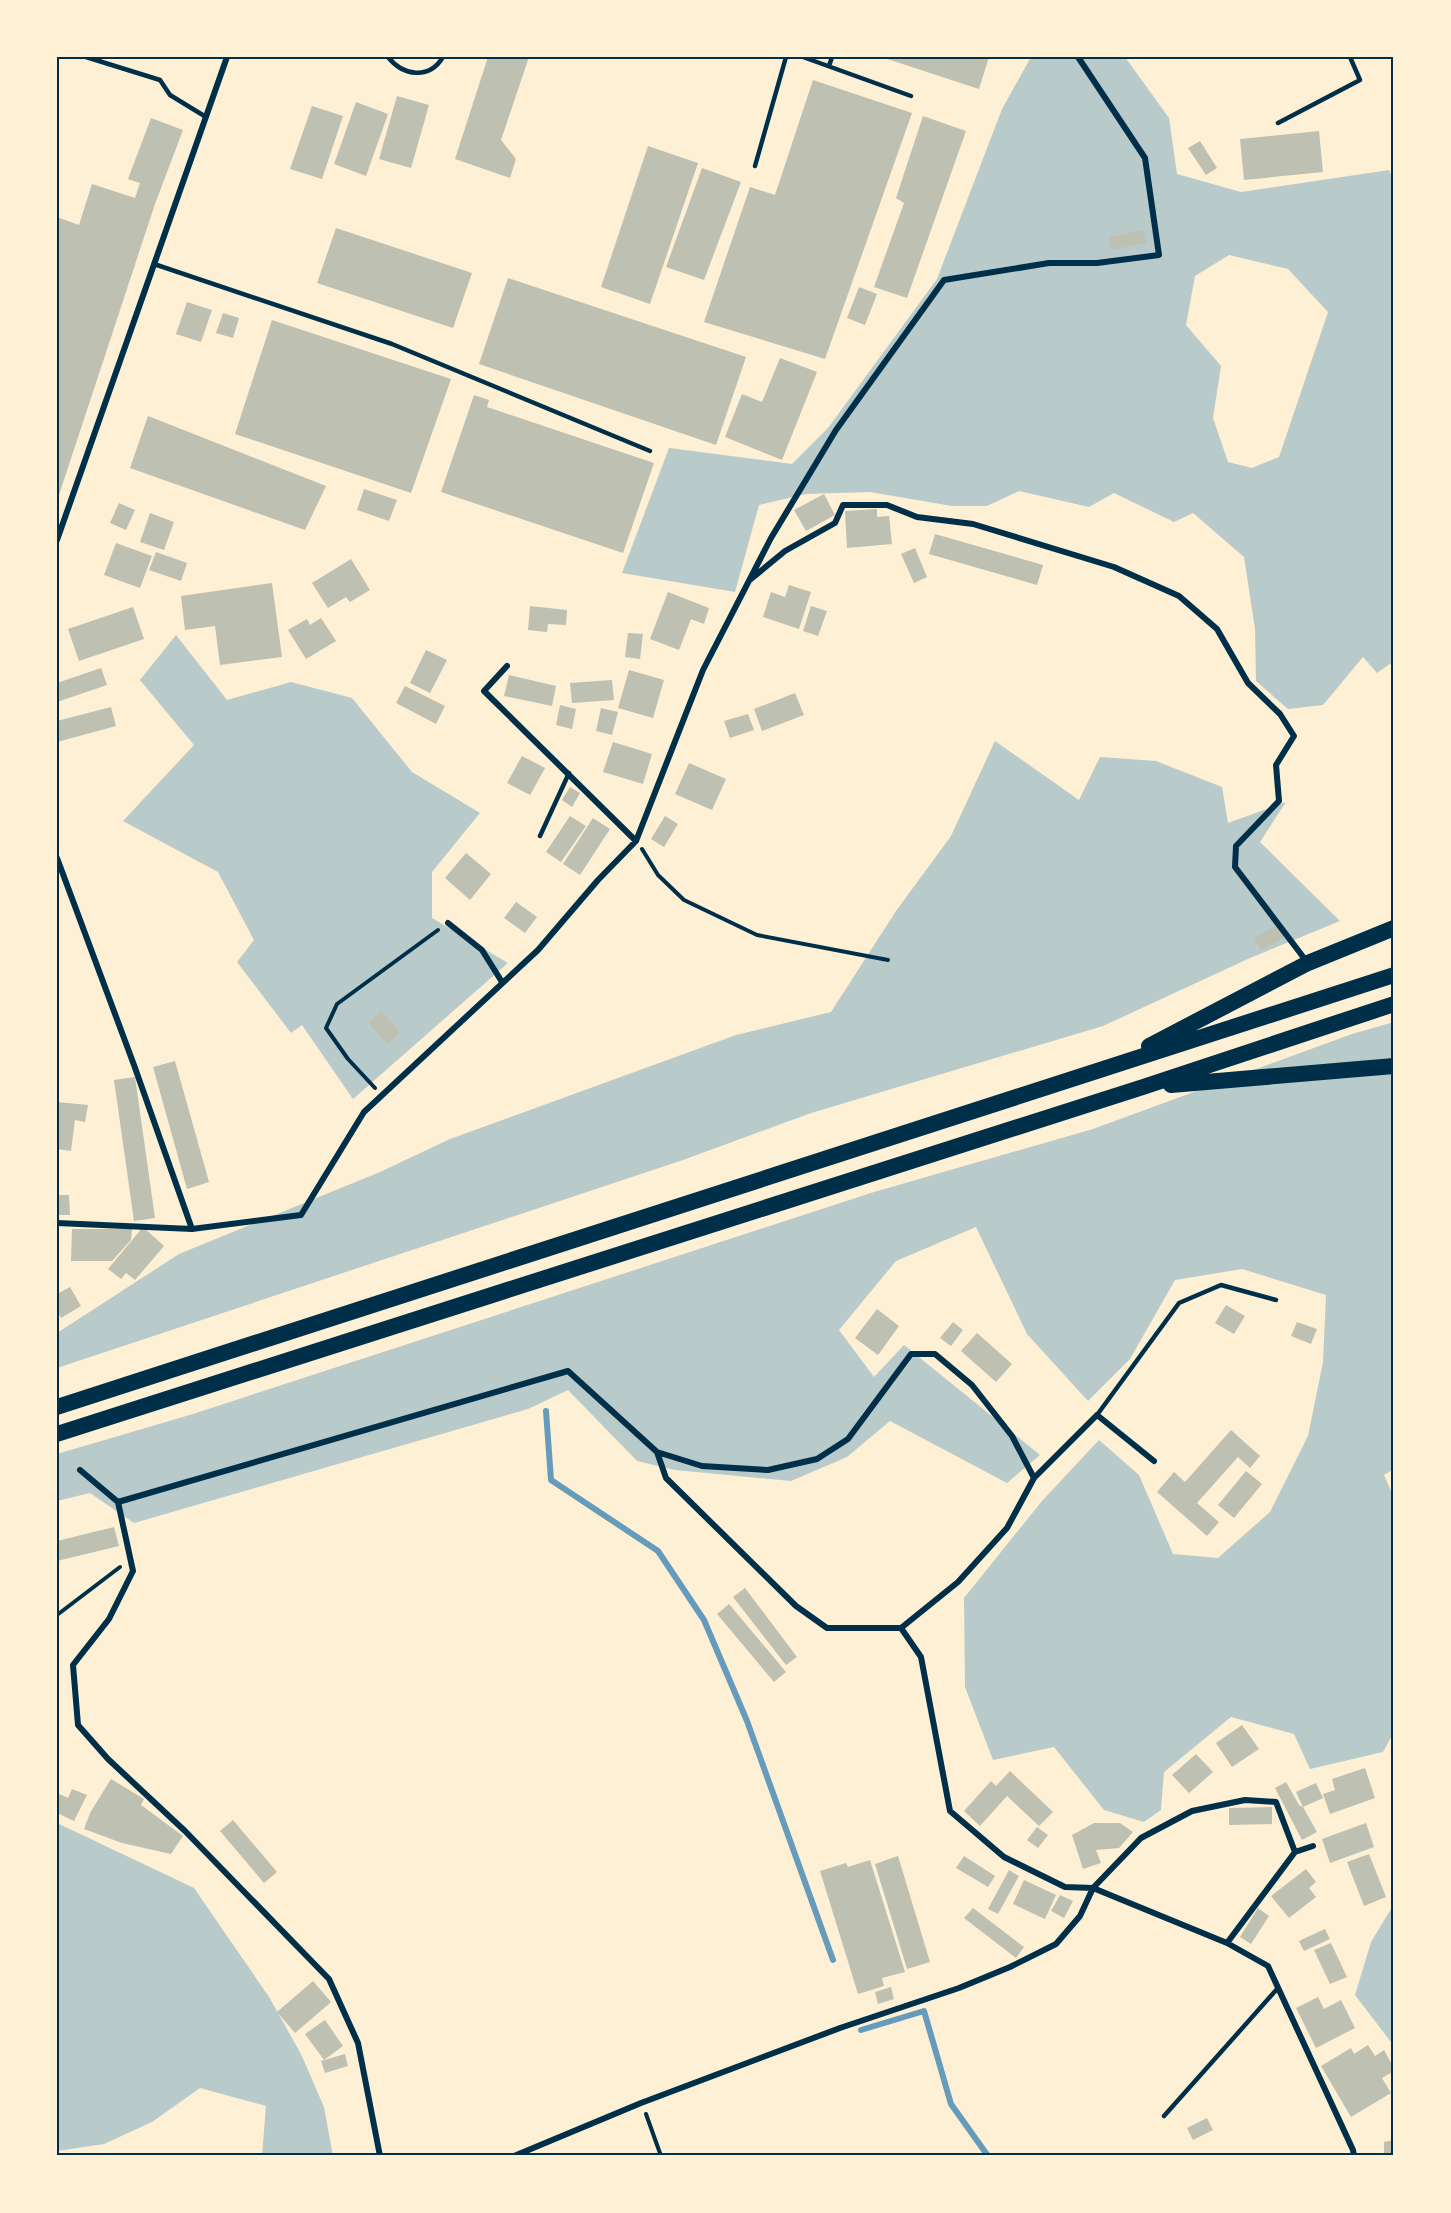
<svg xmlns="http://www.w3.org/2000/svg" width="1451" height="2213" font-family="Montserrat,sans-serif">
<rect width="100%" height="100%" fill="#fdf0d5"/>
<!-- green -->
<path fill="#b9caca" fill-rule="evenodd" d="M1031 57H1125L1169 118 1177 174 1241 192 1389 170 1394 181V661L1377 673 1363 657 1323 705 1288 709 1256 681 1255 629 1244 557 1193 513 1174 522 1114 493 1089 507 1019 491 987 506H952L870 492 806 494 759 505 735 592 622 573 669 448 792 464 828 428 937 279 1002 109ZM1229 255 1288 269 1328 312 1279 457 1252 468 1228 462 1213 418 1221 366 1186 325 1195 276Z
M176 635 227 700 291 682 352 698 412 772 480 813 432 872V918L508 963 353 1099 302 1025 291 1033 237 962 254 940 218 872 123 821 194 745 140 680Z
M995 741 1079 800 1100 757 1156 761 1222 787 1228 823 1286 802 1260 842 1340 921 1250 958 1103 1026 811 1113 683 1160 57 1368V1333L179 1254 380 1172 450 1139 736 1035 831 1012 896 911 951 836Z
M1394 1022V1469L1384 1475 1394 1498V1732L1383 1752 1310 1769 1294 1734 1231 1717 1164 1772 1161 1810 1144 1822 1104 1810 1054 1747 993 1760 965 1687 964 1598 1042 1501 1099 1440 1139 1475 1173 1554 1218 1558 1270 1512 1308 1436 1323 1362 1326 1295 1242 1269 1175 1280 1130 1359 1088 1401 1027 1334 976 1227 896 1261 839 1330 874 1377 904 1345 1040 1455 1007 1483 890 1421 847 1457 791 1481 675 1470 637 1461 568 1390 528 1409 134 1523 90 1493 57 1501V1454L193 1414 874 1192 1093 1129 1352 1034Z
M57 1823 194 1888 269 1997 301 2054 324 2107 333 2156H262L266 2106 200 2088 152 2122 104 2144 57 2151Z
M1394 1904V2046L1355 1995 1371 1942Z"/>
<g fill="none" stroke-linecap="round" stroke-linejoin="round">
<!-- stream -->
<path stroke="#669bbc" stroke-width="6" d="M546 1411 551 1480 658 1551 704 1620 747 1721 833 1960
M861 2030 924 2011 951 2104 988 2156"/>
</g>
<!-- building -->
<path fill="#bec0b2" d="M488 57H529L501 140 516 159 510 178 455 159Z
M881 57H989L979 89Z
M813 80 912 113 825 359 704 322 750 187 775 195Z
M397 96 429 105 411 168 379 159Z
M356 102 388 114 366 176 334 164Z
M312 106 343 116 322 179 290 169Z
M923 116 966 131 907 298 874 287 904 203 896 198Z
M151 118 183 130 155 204 57 501V217L79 225 92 184 135 198 140 183 128 179Z
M1319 131 1323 172 1244 180 1240 139Z
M1200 141 1217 168 1206 175 1188 148Z
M648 146 698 163 650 304 601 287Z
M702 168 741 182 704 280 666 267Z
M336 228 472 273 453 328 317 283Z
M1143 230 1146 243 1111 250 1109 237Z
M508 278 746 357 716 445 479 364Z
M859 287 877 294 865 325 847 318Z
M187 302 212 310 201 342 176 334Z
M223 313 239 318 233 338 216 333Z
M272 320 451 379 411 493 235 434Z
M780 358 817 372 782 460 725 437 742 394 762 402Z
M474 395 489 400 487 407 654 463 623 553 441 492Z
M148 416 326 486 305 530 130 468Z
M364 489 397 500 389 521 357 510Z
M824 494 835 515 806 531 794 510Z
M119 503 135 510 126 530 110 523Z
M877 509V517L889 516 892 544 847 548 845 511Z
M150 513 174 522 164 550 140 542Z
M935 534 1043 565 1037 585 929 554Z
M116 543 152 556 140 588 104 575Z
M915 548 927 577 914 583 901 554Z
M156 552 187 563 181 581 149 570Z
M351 559 370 590 350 602 346 597 328 608 312 583Z
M272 583 282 657 220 665 215 626 185 630 181 596Z
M789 585 811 592 799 629 763 617 771 592 785 597Z
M668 592 709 608 704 624 691 619 679 650 650 639Z
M530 606 567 610 566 625 548 624 547 632 528 630Z
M811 606 827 611 818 636 803 631Z
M133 607 144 639 79 661 68 629Z
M321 618 336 641 306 659 288 630 307 619 310 625Z
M628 633 643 634 640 659 625 657Z
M426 650 447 660 430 693 410 683Z
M101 668 107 685 57 702V683Z
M629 670 664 680 653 718 618 708Z
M509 675 556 686 552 706 504 696Z
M612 680 614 700 572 703 570 683Z
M405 686 445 706 436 724 396 703Z
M795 693 804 715 762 731 754 709Z
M560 705 576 709 572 729 556 725Z
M111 707 116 726 57 742V721Z
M601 708 618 712 612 735 596 731Z
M748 714 754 730 730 738 724 721Z
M613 742 652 754 643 784 603 772Z
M522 756 545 768 530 795 507 783Z
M689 763 726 779 712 810 675 794Z
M570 787 580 793 572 807 562 800Z
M570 816 586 826 561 862 546 852Z
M665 816 678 824 664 847 651 839Z
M593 818 610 829 580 875 563 864Z
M466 853 491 874 470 900 445 878Z
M516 902 537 917 525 933 504 918Z
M1277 925 1284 937 1261 950 1254 938Z
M382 1011 400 1033 387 1044 368 1022Z
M175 1061 209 1182 187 1189 153 1067Z
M135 1077 155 1218 134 1221 114 1080Z
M57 1102 88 1105 85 1122 75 1120 71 1151 57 1149Z
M57 1195H69L70 1215H57Z
M143 1227 164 1246 135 1280 126 1273 121 1279 108 1269Z
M72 1229H132L131 1240 112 1261H71Z
M70 1287 81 1306 61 1318 57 1311V1294Z
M1226 1305 1245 1316 1234 1334 1215 1323Z
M877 1309 899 1326 878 1355 855 1338Z
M953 1322 963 1330 951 1346 940 1338Z
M1297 1322 1317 1329 1311 1344 1291 1336Z
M977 1333 1012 1364 996 1382 961 1351Z
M1231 1430 1260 1456 1250 1468 1238 1457 1197 1503 1219 1522 1207 1536 1157 1492 1174 1472 1185 1482Z
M1246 1471 1262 1484 1234 1518 1218 1505Z
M114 1527 119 1546 57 1561V1541Z
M745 1588 797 1657 786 1665 733 1597Z
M729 1604 786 1672 774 1682 717 1614Z
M1242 1725 1259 1749 1232 1767 1216 1743Z
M1196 1754 1213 1772 1189 1793 1172 1775Z
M1365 1768 1375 1798 1330 1814 1323 1794 1335 1790 1332 1779Z
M1010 1771 1053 1812 1039 1826 1007 1796 980 1826 964 1811 991 1781 996 1786Z
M111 1779 144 1799 141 1805 183 1836 171 1854 122 1843 84 1829 90 1813Z
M1286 1782 1299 1805 1303 1807 1296 1792 1316 1783 1323 1798 1303 1807 1317 1832 1302 1840 1275 1788Z
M72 1789 87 1795 74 1821 57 1813V1793L68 1798Z
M1272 1807V1824L1229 1825V1808Z
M233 1820 277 1872 264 1883 220 1831Z
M1094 1823H1120L1133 1832 1119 1848 1096 1850 1101 1863 1083 1869 1072 1835Z
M1366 1823 1374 1847 1330 1863 1322 1839Z
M1037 1827 1048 1835 1038 1848 1027 1840Z
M1369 1854 1386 1897 1364 1906 1347 1862Z
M898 1856 930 1962 907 1969 875 1864Z
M964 1856 995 1876 988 1887 956 1868Z
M870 1860 905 1972 882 1978 884 1986 858 1994 820 1871 846 1863 848 1867Z
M1306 1869 1316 1882 1309 1888 1316 1897 1289 1918 1271 1896Z
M1009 1870 1019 1876 998 1914 988 1909Z
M1024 1880 1056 1895 1045 1919 1013 1904Z
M1060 1895 1073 1901 1064 1918 1051 1911Z
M973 1908 1024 1947 1016 1958 964 1918Z
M1258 1908 1269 1916 1251 1944 1240 1937Z
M1325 1929 1330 1939 1304 1951 1299 1941Z
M1331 1943 1347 1977 1330 1984 1314 1950Z
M313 1981 331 2002 295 2033 277 2012Z
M891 1987 894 1999 878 2004 875 1992Z
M1318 1997 1324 2009 1341 2000 1355 2028 1316 2048 1296 2008Z
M325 2020 343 2046 324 2060 305 2034Z
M1368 2045 1375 2056 1384 2050 1394 2068V2071L1382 2078 1391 2093 1351 2117 1321 2066 1351 2048 1354 2054Z
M345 2054 348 2066 325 2073 321 2061Z
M1207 2118 1213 2130 1193 2140 1187 2128Z
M1394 2140V2156H1384V2142Z"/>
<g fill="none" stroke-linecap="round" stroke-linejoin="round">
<!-- path -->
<path stroke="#003049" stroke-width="4" d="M642 849 658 875 684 900 757 935 888 960
M375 1088 348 1059 326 1028 337 1004 438 930
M57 1615 120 1567
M646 2114 661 2156"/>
<!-- service -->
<path stroke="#003049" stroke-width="4.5" d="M86 57 160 80 170 95 206 117
M388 57C403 76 429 80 443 57
M803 57 911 96
M829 66 832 57
M1278 123 1360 80 1350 57
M755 166 786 57
M154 264 392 344 650 451
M540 836 569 773
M1097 1415 1179 1303 1221 1285 1276 1300
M1164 2116 1278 1988"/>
<!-- minor -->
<path stroke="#003049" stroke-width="6" d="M57 540 227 57
M751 579 785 551 835 523 843 505H887L917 517 973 524 1114 567 1179 596 1217 629 1248 683 1280 714 1294 736 1276 765 1279 801 1236 846 1235 867 1307 962
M507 666 484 691 636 841
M57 858 134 1065 192 1229
M448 923 482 950 502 982
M57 1223 192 1229 301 1215 364 1112 538 950 598 880 636 841 703 670 771 538 836 430 944 280 1049 263H1097L1159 255 1145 158 1078 57
M80 1470 118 1502 133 1571 109 1619 73 1665 78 1725 108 1759 185 1831 329 1979 358 2043 380 2156
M1034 1478 1097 1415 1154 1461
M118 1502 568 1371 657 1452 666 1478 796 1606 827 1628H901L958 1582 1007 1528 1034 1478 1012 1436 972 1385 935 1354H911L848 1439 817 1459 768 1470 702 1466 657 1452
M901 1628 921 1657 950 1811 1004 1857 1065 1887 1093 1888 1227 1943 1295 1852 1313 1846
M1227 1943 1268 1966 1353 2150 1354 2156
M514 2156 641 2103 840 2028 959 1988 1010 1967 1056 1944 1080 1916 1093 1888 1141 1838 1192 1811 1245 1800 1276 1802 1295 1852"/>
<!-- trunk -->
<path stroke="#003049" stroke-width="16" d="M1149 1046 1308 963 1394 928
M1171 1085 1394 1066
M57 1407 1394 975
M57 1434 1143 1087 1394 1004"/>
</g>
<!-- border -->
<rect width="1451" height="2213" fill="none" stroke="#fdf0d5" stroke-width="117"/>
<rect x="58" y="58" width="1334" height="2096" fill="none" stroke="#003049" stroke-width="2"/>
</svg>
